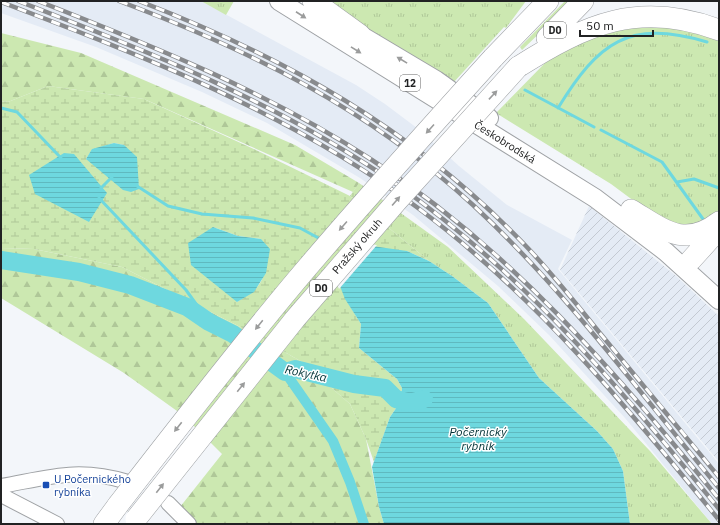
<svg xmlns="http://www.w3.org/2000/svg" width="720" height="525" font-family="'IBM Plex Sans',sans-serif">
<defs>
<pattern id="industrial-furrows" width="10" height="10" patternUnits="userSpaceOnUse"><rect width="10" height="10" fill="#e4ebf5"/><path d="M-1 1l2-2M0 10L10 0M9 11l2-2" fill="none" stroke="#c3c9d2"/></pattern>
<pattern id="grass-tufts" width="24" height="20" patternUnits="userSpaceOnUse"><rect width="24" height="20" fill="#cce8b1"/><path d="M3 7l-1-3M5 7V3M7 7l1-3M15 17l-1-3M17 17v-4M19 17l1-3" fill="none" stroke="#afc798"/></pattern>
<pattern id="forest-firs" width="22" height="20" patternUnits="userSpaceOnUse"><rect width="22" height="20" fill="#cce8b1"/><path d="M5 1l3.5 6h-7zM16 11l3.5 6h-7z" fill="#afc798"/></pattern>
<pattern id="wetland-marsh" width="20" height="14" patternUnits="userSpaceOnUse"><rect width="20" height="14" fill="#cce8b1"/><path d="M1 5h8M5 5V1M11 12h8M15 12V8" fill="none" stroke="#afc798"/></pattern>
<pattern id="water-rules" width="6" height="5" patternUnits="userSpaceOnUse"><rect width="6" height="5" fill="#6ed8df"/><path d="M0 2.5h6" fill="none" stroke="#5fb9bf"/></pattern>
</defs>
<rect width="100%" height="100%" fill="#f3f6fa"/>
<!-- built -->
<path fill="#e4ebf5" d="M1 1H201L356 85 385 104 417 128 459 166 507 205 572 240 558 269 719 464V524H712L625 418 549 335 498 286 413 215 360 178 267 123 202 92 96 47 1 13Z"/>
<!-- industrial -->
<path fill="url(#industrial-furrows)" d="M589 206 675 275 719 316V462L560 270Z"/>
<!-- grass -->
<path fill="url(#grass-tufts)" d="M201 1H234L226 15Z
M322 1H526L506 28 504 27 454 82Z
M565 1H573L522 50 520 47Z
M630 14 719 40V215L702 227H669L611 184 496 113 545 63 546 58Z
M359 183 448 247 524 319 650 451 712 524H630L623 471 613 449 597 431 539 378 488 303 452 276 429 261 350 196Z"/>
<!-- forest -->
<path fill="url(#forest-firs)" d="M1 33 81 53 295 145 359 183 353 192 144 99 48 86 8 102 1 101Z
M1 248 34 249 122 267 248 331 302 362 350 404 366 439 379 507 384 524H196L180 507 222 454 184 416 124 373 1 298Z"/>
<!-- wetland -->
<path fill="url(#wetland-marsh)" fill-rule="evenodd" d="M48 86 144 99 256 150 350 196 429 261 407 251 345 298 361 324 359 348 397 379 402 388 401 401 390 417 374 462 366 439 350 404 302 362 248 331 122 267 34 249 1 248V101L8 102ZM114 143 124 145 137 177 139 188 86 159 92 150ZM213 227 238 236 261 239C266 274 270 282 237 302Z"/>
<!-- water -->
<path fill="url(#water-rules)" d="M114 143 124 145 137 157 139 189 131 192 123 190 86 159 92 149Z
M64 153 74 154 107 193 89 222 35 194 29 175Z
M213 227 238 236 261 239 270 249 266 273 254 292 237 302 191 265 188 243Z
M365 245 407 251 429 261 452 276 488 303 539 378 597 431 613 449 623 471 630 524H384L379 507 372 467 390 417 401 401 402 388 397 379 359 348 361 324 345 299 338 281Z"/>
<!-- pier -->
<path fill="#f3f6fa" d="M364 243 377 245 339 289 336 282Z"/>
<g fill="none" stroke-linecap="round" stroke-linejoin="round">
<!-- stream -->
<path stroke="#6ed8df" stroke-width="3" d="M525 90 594 127
M1 108 17 112 61 158
M558 108C599 42 628 19 707 42
M601 130 662 162 703 219
M677 182 694 179 719 188
M137 186 168 206 202 214 253 218 300 228 322 240
M99 190 112 177
M99 198 186 290 209 322"/>
<!-- canal -->
<path stroke="#6ed8df" stroke-width="10" d="M285 372 333 441 350 482 364 524"/>
<!-- river -->
<path stroke="#6ed8df" stroke-width="18" d="M1 260 79 272 130 285 187 307 209 322 233 334 285 372 295 369 354 384 385 388 396 399 410 403 424 399"/>
<defs>
<path id="minor" d="M1 486C51 477 78 467 128 482
M1 495 57 524
M168 503 189 524"/>
<path id="major" d="M279 1 595 198 666 252 719 300
M347 27 436 80 489 118"/>
<path id="highway" d="M313 1 360 35
M547 38 583 1
M493 58 548 1
M518 67C586 24 639 0 719 30
M631 210C663 229 684 249 719 222
M691 260 719 229
M104 524 118 505"/>
</defs>
<!-- minor casing -->
<use href="#minor" stroke="#9fa2a5" stroke-width="16"/>
<!-- major casing -->
<use href="#major" stroke="#9fa2a5" stroke-width="20"/>
<!-- highway casing -->
<use href="#highway" stroke="#9fa2a5" stroke-width="22"/>
<!-- minor -->
<use href="#minor" stroke="#fff" stroke-width="14"/>
<!-- major -->
<use href="#major" stroke="#fff" stroke-width="18"/>
<!-- highway -->
<use href="#highway" stroke="#fff" stroke-width="21"/>
<defs>
<path id="rail" d="M18 1C150 52 282 104 399 186 524 274 623 391 719 509
M38 1C153 46 268 92 372 160 513 251 614 371 719 499
M119 1C252 51 367 108 473 205 565 290 639 392 719 488
M139 1C287 58 413 129 524 244 551 272 575 302 599 332 639 380 679 428 719 477
M1 2C146 57 292 114 418 208 535 295 628 408 719 520"/>
</defs>
<!-- rail casing -->
<use href="#rail" stroke="#888a8d" stroke-width="4.5"/>
<!-- rail -->
<use href="#rail" stroke="#fff" stroke-width="3" stroke-dasharray="9" stroke-linecap="butt"/>
<defs>
<path id="highway-bridge" d="M118 505C176 430 234 355 295 282 359 206 426 132 493 58
M136 519 295 319 397 201 518 67"/>
</defs>
<!-- highway-bridge casing -->
<use href="#highway-bridge" stroke="#9fa2a5" stroke-width="22" stroke-linecap="butt"/>
<!-- highway-bridge -->
<use href="#highway-bridge" stroke="#fff" stroke-width="21"/>
</g>
<!-- one-way arrows -->
<defs><path id="oneway-solid" d="M-6-.8H1V-3.2L6.5 0L1 3.2V.8H-6Z"/></defs>
<g fill="#9b9c9c">
<use href="#oneway-solid" transform="translate(301 15) rotate(33)"/>
<use href="#oneway-solid" transform="translate(356 50) rotate(32)"/>
<use href="#oneway-solid" transform="translate(402 60) rotate(-149)"/>
<use href="#oneway-solid" transform="translate(493 95) rotate(-47)"/>
<use href="#oneway-solid" transform="translate(430 129) rotate(132)"/>
<use href="#oneway-solid" transform="translate(396 201) rotate(-49)"/>
<use href="#oneway-solid" transform="translate(343 226) rotate(131)"/>
<use href="#oneway-solid" transform="translate(259 325) rotate(129)"/>
<use href="#oneway-solid" transform="translate(241 387) rotate(-51)"/>
<use href="#oneway-solid" transform="translate(178 427) rotate(128)"/>
<use href="#oneway-solid" transform="translate(160 488) rotate(-52)"/>
</g>
<!-- markers -->
<rect fill="#1a4fb4" stroke="#fff" stroke-width="1.5" x="42" y="481" width="8" height="8" rx="2"/>
<g text-anchor="middle" dominant-baseline="central" stroke-width="3" stroke-linejoin="round" paint-order="stroke">
<!-- shield labels -->
<g fill="#fff" stroke="#646465" stroke-width="1">
<rect x="544" y="22" width="22" height="16" rx="3"/>
<rect x="400" y="75" width="20" height="16" rx="3"/>
<rect x="310" y="280" width="22" height="16" rx="3"/>
</g>
<g font-size="10" font-weight="bold" fill="#212223">
<text x="555" y="30">D0</text>
<text x="410" y="83">12</text>
<text x="321" y="288">D0</text>
</g>
<!-- street labels -->
<g font-size="11" fill="#212223" stroke="#fff">
<text transform="translate(505 142) rotate(32)">Českobrodská</text>
<text transform="translate(357 246) rotate(-49)">Pražský okruh</text>
</g>
<!-- transit labels -->
<g font-size="11" fill="#164399" stroke="#fff" text-anchor="start">
<text x="54" y="479">U Počernického<tspan x="54" dy="13">rybníka</tspan></text>
</g>
<!-- water labels -->
<g font-size="12" font-style="italic" fill="#003236" stroke="#fff">
<text transform="translate(306 373) rotate(12)">Rokytka</text>
<text x="478" y="431">Počernický<tspan x="478" dy="14">rybník</tspan></text>
</g>
</g>
<!-- border -->
<rect width="720" height="525" fill="none" stroke="#212223" stroke-width="4"/>
<!-- scale -->
<path d="M580 30v6h73v-6" fill="none" stroke="#212223" stroke-width="2"/>
<text x="586" y="30" font-size="12" fill="#212223" stroke="#ffffff" stroke-width="3" paint-order="stroke">50 m</text>
</svg>
